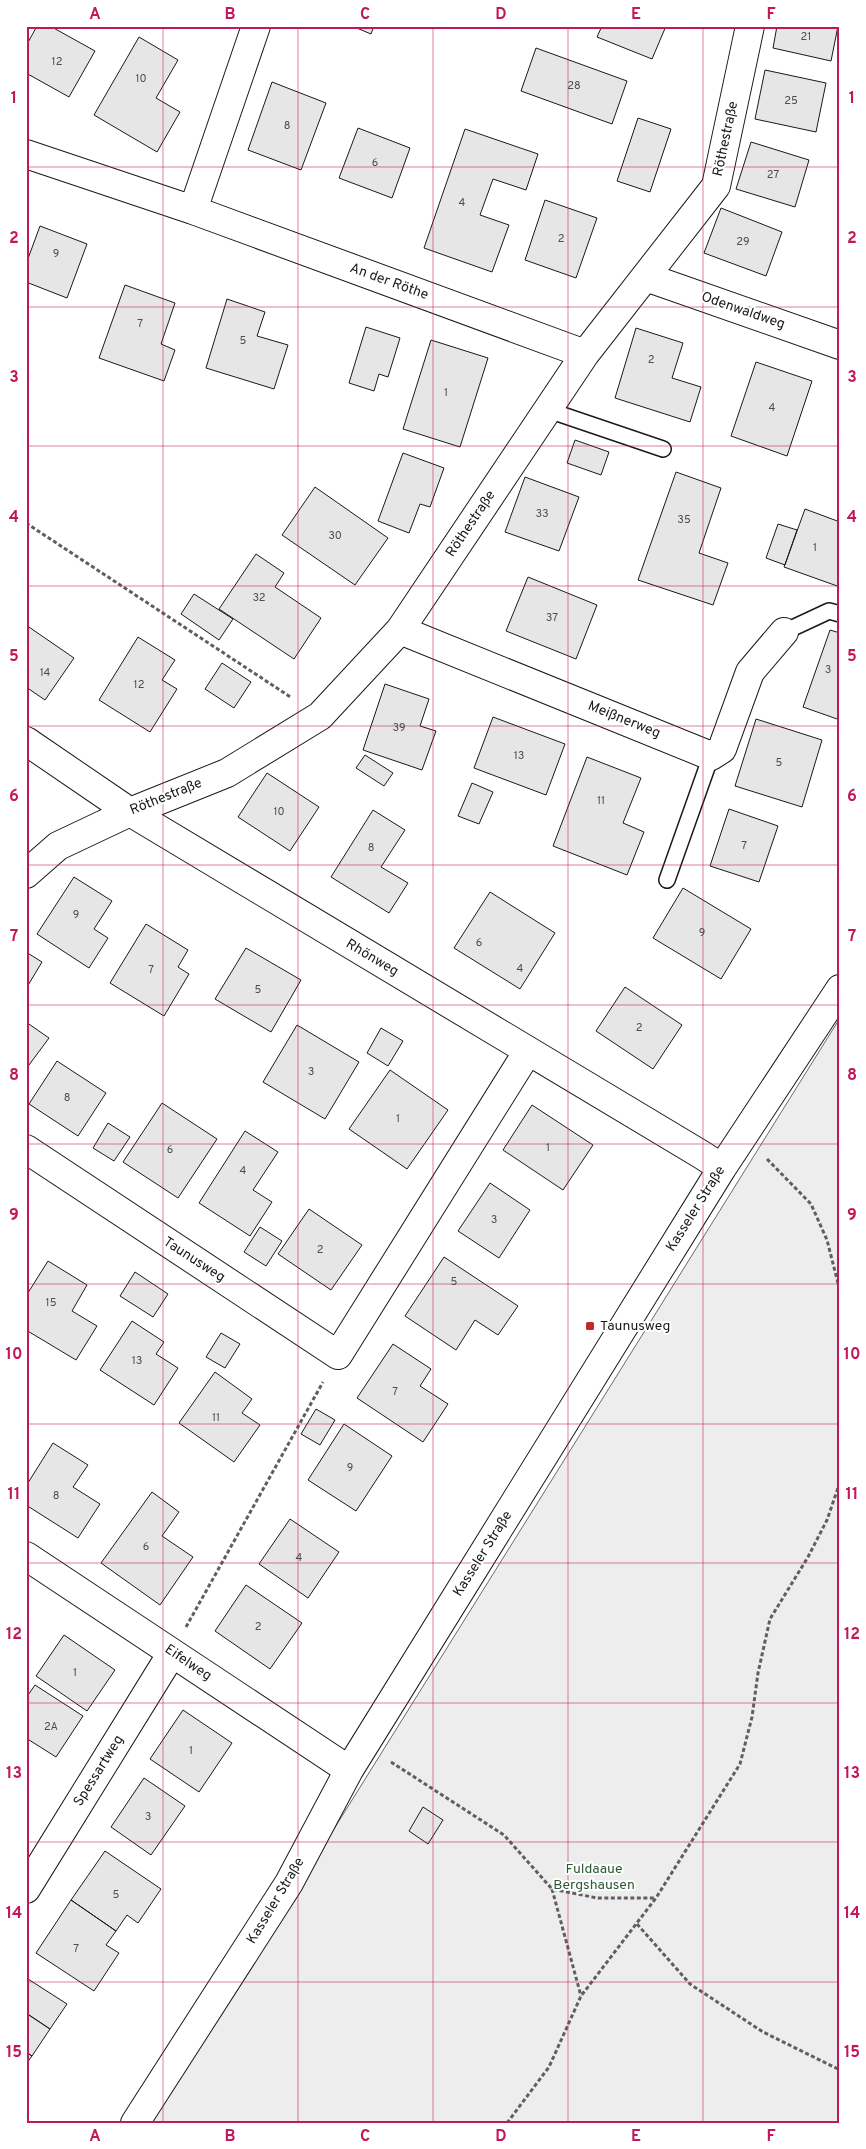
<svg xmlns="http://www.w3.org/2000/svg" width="866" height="2149" font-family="Overpass,sans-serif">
<rect width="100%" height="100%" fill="#fff"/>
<!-- built -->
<path fill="#ededed" stroke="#6a6a6a" d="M840 1018V2123H150L153 2119Z"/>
<!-- building -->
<path fill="#e6e6e6" stroke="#1a1a1a" d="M37 26H50L95 51 69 97 26 73V46Z
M352 26H374L371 34Z
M602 26H666L652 59 597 37Z
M777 26H838L831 61 773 48Z
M139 37 178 60 156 98 180 112 157 152 94 115Z
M536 48 627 81 612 124 521 91Z
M765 70 826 83 816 132 755 119Z
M272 82 326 103 301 170 248 150Z
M638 118 671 129 650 192 617 181Z
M358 128 410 148 392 198 339 178Z
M465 129 538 154 526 190 493 179 480 215 509 225 492 272 424 248Z
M751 142 809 160 795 207 736 189Z
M545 200 597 218 576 278 525 260Z
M721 208 782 232 766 276 704 253Z
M40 226 87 244 67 298 26 282V264Z
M125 285 175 303 161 344 175 350 164 381 99 358Z
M227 299 265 312 257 336 288 345 274 389 206 368Z
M366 327 400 338 388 377 379 374 374 391 349 383Z
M636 328 683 343 672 378 701 387 690 422 615 398Z
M431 340 488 358 460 447 403 429Z
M756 362 812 381 787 456 731 436Z
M575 440 609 452 601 475 567 463Z
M403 453 444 468 430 507 420 504 409 533 378 521Z
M676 472 721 488 699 553 728 563 713 605 638 580Z
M525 477 579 497 559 551 505 532Z
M315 487 388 538 355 585 282 535Z
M805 509 840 522V587L784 567Z
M778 524 797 530 785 565 766 558Z
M256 554 284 573 275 587 321 618 294 659 219 609Z
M528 577 597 605 576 659 506 631Z
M194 594 233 619 219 640 181 614Z
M26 625 74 658 45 700 26 687Z
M830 630 840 633V720L803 707Z
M138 637 175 660 162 680 177 689 150 732 99 700Z
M222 663 251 682 234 708 205 689Z
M385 684 429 699 420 726 436 731 422 770 363 750Z
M493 717 565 744 546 795 474 768Z
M756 719 822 740 802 807 735 786Z
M365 755 393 773 384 786 356 768Z
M587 757 641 778 623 823 644 832 627 875 553 846Z
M267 773 319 807 290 851 238 817Z
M472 783 493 792 479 824 458 816Z
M729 809 778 826 759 882 710 866Z
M373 810 405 830 381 867 408 883 389 913 331 877Z
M74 877 112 901 94 929 108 938 89 968 37 934Z
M683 888 751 929 721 979 653 938Z
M490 892 555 933 520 989 454 948Z
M146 924 188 950 178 967 189 974 164 1016 110 983Z
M246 948 301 980 271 1032 215 999Z
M26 952 42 962 27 987H26Z
M625 987 682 1025 653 1069 596 1031Z
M26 1022 49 1038 26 1069Z
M297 1025 359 1062 325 1119 263 1082Z
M381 1028 403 1041 388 1066 367 1053Z
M57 1061 106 1093 78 1136 29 1104Z
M390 1070 448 1110 407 1169 349 1129Z
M162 1103 217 1139 178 1198 123 1162Z
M532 1105 593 1145 563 1190 503 1150Z
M108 1123 130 1137 114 1161 93 1148Z
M245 1131 278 1152 253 1190 272 1202 250 1236 199 1203Z
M490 1183 530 1210 499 1258 458 1231Z
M309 1209 362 1245 331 1290 278 1254Z
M260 1227 282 1241 266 1266 244 1252Z
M444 1257 518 1306 498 1335 475 1320 456 1350 405 1316Z
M48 1261 87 1285 72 1311 97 1326 76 1360 26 1330V1296Z
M135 1272 168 1294 153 1317 120 1296Z
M132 1321 164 1342 156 1354 178 1368 154 1405 100 1370Z
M221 1333 240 1344 225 1368 206 1357Z
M393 1344 431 1369 420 1386 448 1404 423 1442 357 1398Z
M215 1372 252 1399 242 1413 260 1425 234 1462 179 1423Z
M316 1409 335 1420 320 1445 301 1434Z
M344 1424 392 1456 356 1511 308 1480Z
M53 1443 88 1465 73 1487 100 1504 78 1538 26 1505V1486Z
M152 1492 179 1512 162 1536 193 1557 160 1605 101 1563Z
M290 1519 339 1552 308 1598 259 1564Z
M246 1585 302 1623 270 1669 215 1631Z
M64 1635 115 1670 87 1711 36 1676Z
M35 1685 83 1716 56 1757 26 1738V1698Z
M183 1710 232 1743 199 1792 150 1759Z
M144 1778 185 1806 151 1855 111 1827Z
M423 1807 443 1820 428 1844 409 1831Z
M105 1851 161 1889 138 1923 127 1915 116 1931 71 1900Z
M71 1900 116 1931 106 1945 119 1953 94 1991 36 1953Z
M28 1979 67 2004 50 2029 26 2013V1981Z
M26 2013 50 2029 32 2056 26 2052Z
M26 2052 32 2056 26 2064Z"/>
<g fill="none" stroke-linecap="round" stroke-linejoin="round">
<defs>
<path id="service" d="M548 410 663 449
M784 632 829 611 840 614
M667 880 711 756"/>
<path id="minor" d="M26 154 193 210 585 354
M193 210 256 26
M646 277 840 345
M400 630 711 756 722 749 750 672 784 632
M26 741 130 812 702 1155 722 1168
M26 874 58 846 130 812 227 773 320 716 400 630 585 354 716 186 750 26
M26 1149 338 1355 528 1051
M26 1556 349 1770
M26 1889 172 1653
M135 2123 289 1883 349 1770 722 1168 840 989"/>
</defs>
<!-- service casing -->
<use href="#service" stroke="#1a1a1a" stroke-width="18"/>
<!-- minor casing -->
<use href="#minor" stroke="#1a1a1a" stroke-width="30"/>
<!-- path -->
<path stroke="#5f5f5f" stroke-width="3" stroke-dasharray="4 2.5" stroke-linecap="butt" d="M26 523 292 698
M767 1159 811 1204 827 1240 840 1291
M186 1627 323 1382
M391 1762 504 1835 552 1889 597 1898H656
M552 1889 581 1996
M637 1924 690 1984 763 2032 840 2070
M507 2123 549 2067 581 1996 656 1898 740 1764 752 1717 758 1673 770 1619 808 1557 827 1520 840 1482"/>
<!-- service -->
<use href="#service" stroke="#fff" stroke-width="15"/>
<!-- minor -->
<use href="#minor" stroke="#fff" stroke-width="28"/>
</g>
<!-- grid -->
<path fill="none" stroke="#c2185b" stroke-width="1" stroke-opacity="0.55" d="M163 26V2123M298 26V2123M433 26V2123M568 26V2123M703 26V2123M26 167H840M26 307H840M26 446H840M26 586H840M26 726H840M26 865H840M26 1005H840M26 1144H840M26 1284H840M26 1424H840M26 1563H840M26 1703H840M26 1842H840M26 1982H840"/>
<!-- markers -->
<rect fill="#c62828" stroke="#fff" stroke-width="2" x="585" y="1321" width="10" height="10" rx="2.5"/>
<g text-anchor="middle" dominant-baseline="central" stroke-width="4" stroke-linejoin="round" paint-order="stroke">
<!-- number labels -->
<g font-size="11" fill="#4d4d4d">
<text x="806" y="37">21</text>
<text x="57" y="62">12</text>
<text x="141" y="79">10</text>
<text x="574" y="86">28</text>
<text x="791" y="101">25</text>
<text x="287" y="126">8</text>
<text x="375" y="163">6</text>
<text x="773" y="175">27</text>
<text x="462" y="203">4</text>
<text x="561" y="239">2</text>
<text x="743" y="242">29</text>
<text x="56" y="254">9</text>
<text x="140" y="324">7</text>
<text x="243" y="341">5</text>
<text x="651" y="360">2</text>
<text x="446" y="393">1</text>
<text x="772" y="408">4</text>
<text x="542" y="514">33</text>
<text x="684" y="520">35</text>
<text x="335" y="536">30</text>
<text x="815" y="548">1</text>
<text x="259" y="598">32</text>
<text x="552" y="618">37</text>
<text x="828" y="670">3</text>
<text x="45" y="673">14</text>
<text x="139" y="685">12</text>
<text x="399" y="728">39</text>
<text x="519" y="756">13</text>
<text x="779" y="763">5</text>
<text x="601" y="801">11</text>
<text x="279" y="812">10</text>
<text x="744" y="846">7</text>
<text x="371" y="848">8</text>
<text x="76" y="915">9</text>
<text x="702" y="933">9</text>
<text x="479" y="943">6</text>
<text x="520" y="969">4</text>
<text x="151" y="970">7</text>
<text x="258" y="990">5</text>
<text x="639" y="1028">2</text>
<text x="311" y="1072">3</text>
<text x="67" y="1098">8</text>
<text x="398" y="1119">1</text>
<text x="548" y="1148">1</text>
<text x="170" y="1150">6</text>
<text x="243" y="1171">4</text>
<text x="494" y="1220">3</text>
<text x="320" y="1250">2</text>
<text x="454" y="1282">5</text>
<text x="51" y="1303">15</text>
<text x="137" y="1361">13</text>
<text x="395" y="1392">7</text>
<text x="216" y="1418">11</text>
<text x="350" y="1468">9</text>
<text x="56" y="1496">8</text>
<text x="146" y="1547">6</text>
<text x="299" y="1558">4</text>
<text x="258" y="1627">2</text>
<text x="75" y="1673">1</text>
<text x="51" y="1727">2A</text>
<text x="191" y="1751">1</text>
<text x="148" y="1817">3</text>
<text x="116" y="1895">5</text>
<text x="76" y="1949">7</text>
</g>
<!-- street labels -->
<g font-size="14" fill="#1a1a1a" stroke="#fff">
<text transform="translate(726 139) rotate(-78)">Röthestraße</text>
<text transform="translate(389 282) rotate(20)">An der Röthe</text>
<text transform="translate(743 311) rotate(19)">Odenwaldweg</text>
<text transform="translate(471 524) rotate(-56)">Röthestraße</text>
<text transform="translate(624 720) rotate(22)">Meißnerweg</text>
<text transform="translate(166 797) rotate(-22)">Röthestraße</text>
<text transform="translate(372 958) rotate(31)">Rhönweg</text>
<text transform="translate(696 1209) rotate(-58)">Kasseler Straße</text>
<text transform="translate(194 1260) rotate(33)">Taunusweg</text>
<text transform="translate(483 1554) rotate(-58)">Kasseler Straße</text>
<text transform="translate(188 1663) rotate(34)">Eifelweg</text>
<text transform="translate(99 1771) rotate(-58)">Spessartweg</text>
<text transform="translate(276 1901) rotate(-59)">Kasseler Straße</text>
</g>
<!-- poi labels -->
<g font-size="14" fill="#1a1a1a" stroke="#fff" text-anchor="start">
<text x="600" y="1326">Taunusweg</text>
</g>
<!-- park labels -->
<g font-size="14" fill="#2b5a34" stroke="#fff">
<text x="594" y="1869">Fuldaaue<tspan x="594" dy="16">Bergshausen</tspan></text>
</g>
</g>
<!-- border -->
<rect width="866" height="2149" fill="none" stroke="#ffffff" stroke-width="55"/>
<rect x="28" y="28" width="810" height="2094" fill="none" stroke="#c2185b" stroke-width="2"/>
<g font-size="16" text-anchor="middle" font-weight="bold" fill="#c2185b">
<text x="95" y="19">A</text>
<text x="230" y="19">B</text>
<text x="365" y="19">C</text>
<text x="501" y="19">D</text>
<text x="636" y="19">E</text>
<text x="771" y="19">F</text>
<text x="14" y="103">1</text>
<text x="852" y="103">1</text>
<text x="14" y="243">2</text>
<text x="852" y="243">2</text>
<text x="14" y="382">3</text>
<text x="852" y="382">3</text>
<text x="14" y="522">4</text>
<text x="852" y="522">4</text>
<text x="14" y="661">5</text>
<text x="852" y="661">5</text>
<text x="14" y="801">6</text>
<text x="852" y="801">6</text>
<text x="14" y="941">7</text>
<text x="852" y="941">7</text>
<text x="14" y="1080">8</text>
<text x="852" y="1080">8</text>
<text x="14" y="1220">9</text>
<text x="852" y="1220">9</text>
<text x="14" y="1359">10</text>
<text x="852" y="1359">10</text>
<text x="14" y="1499">11</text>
<text x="852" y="1499">11</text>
<text x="14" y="1639">12</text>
<text x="852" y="1639">12</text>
<text x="14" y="1778">13</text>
<text x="852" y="1778">13</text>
<text x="14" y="1918">14</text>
<text x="852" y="1918">14</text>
<text x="14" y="2057">15</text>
<text x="852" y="2057">15</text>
<text x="95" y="2141">A</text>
<text x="230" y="2141">B</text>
<text x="365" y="2141">C</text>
<text x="501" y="2141">D</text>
<text x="636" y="2141">E</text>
<text x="771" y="2141">F</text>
</g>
</svg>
